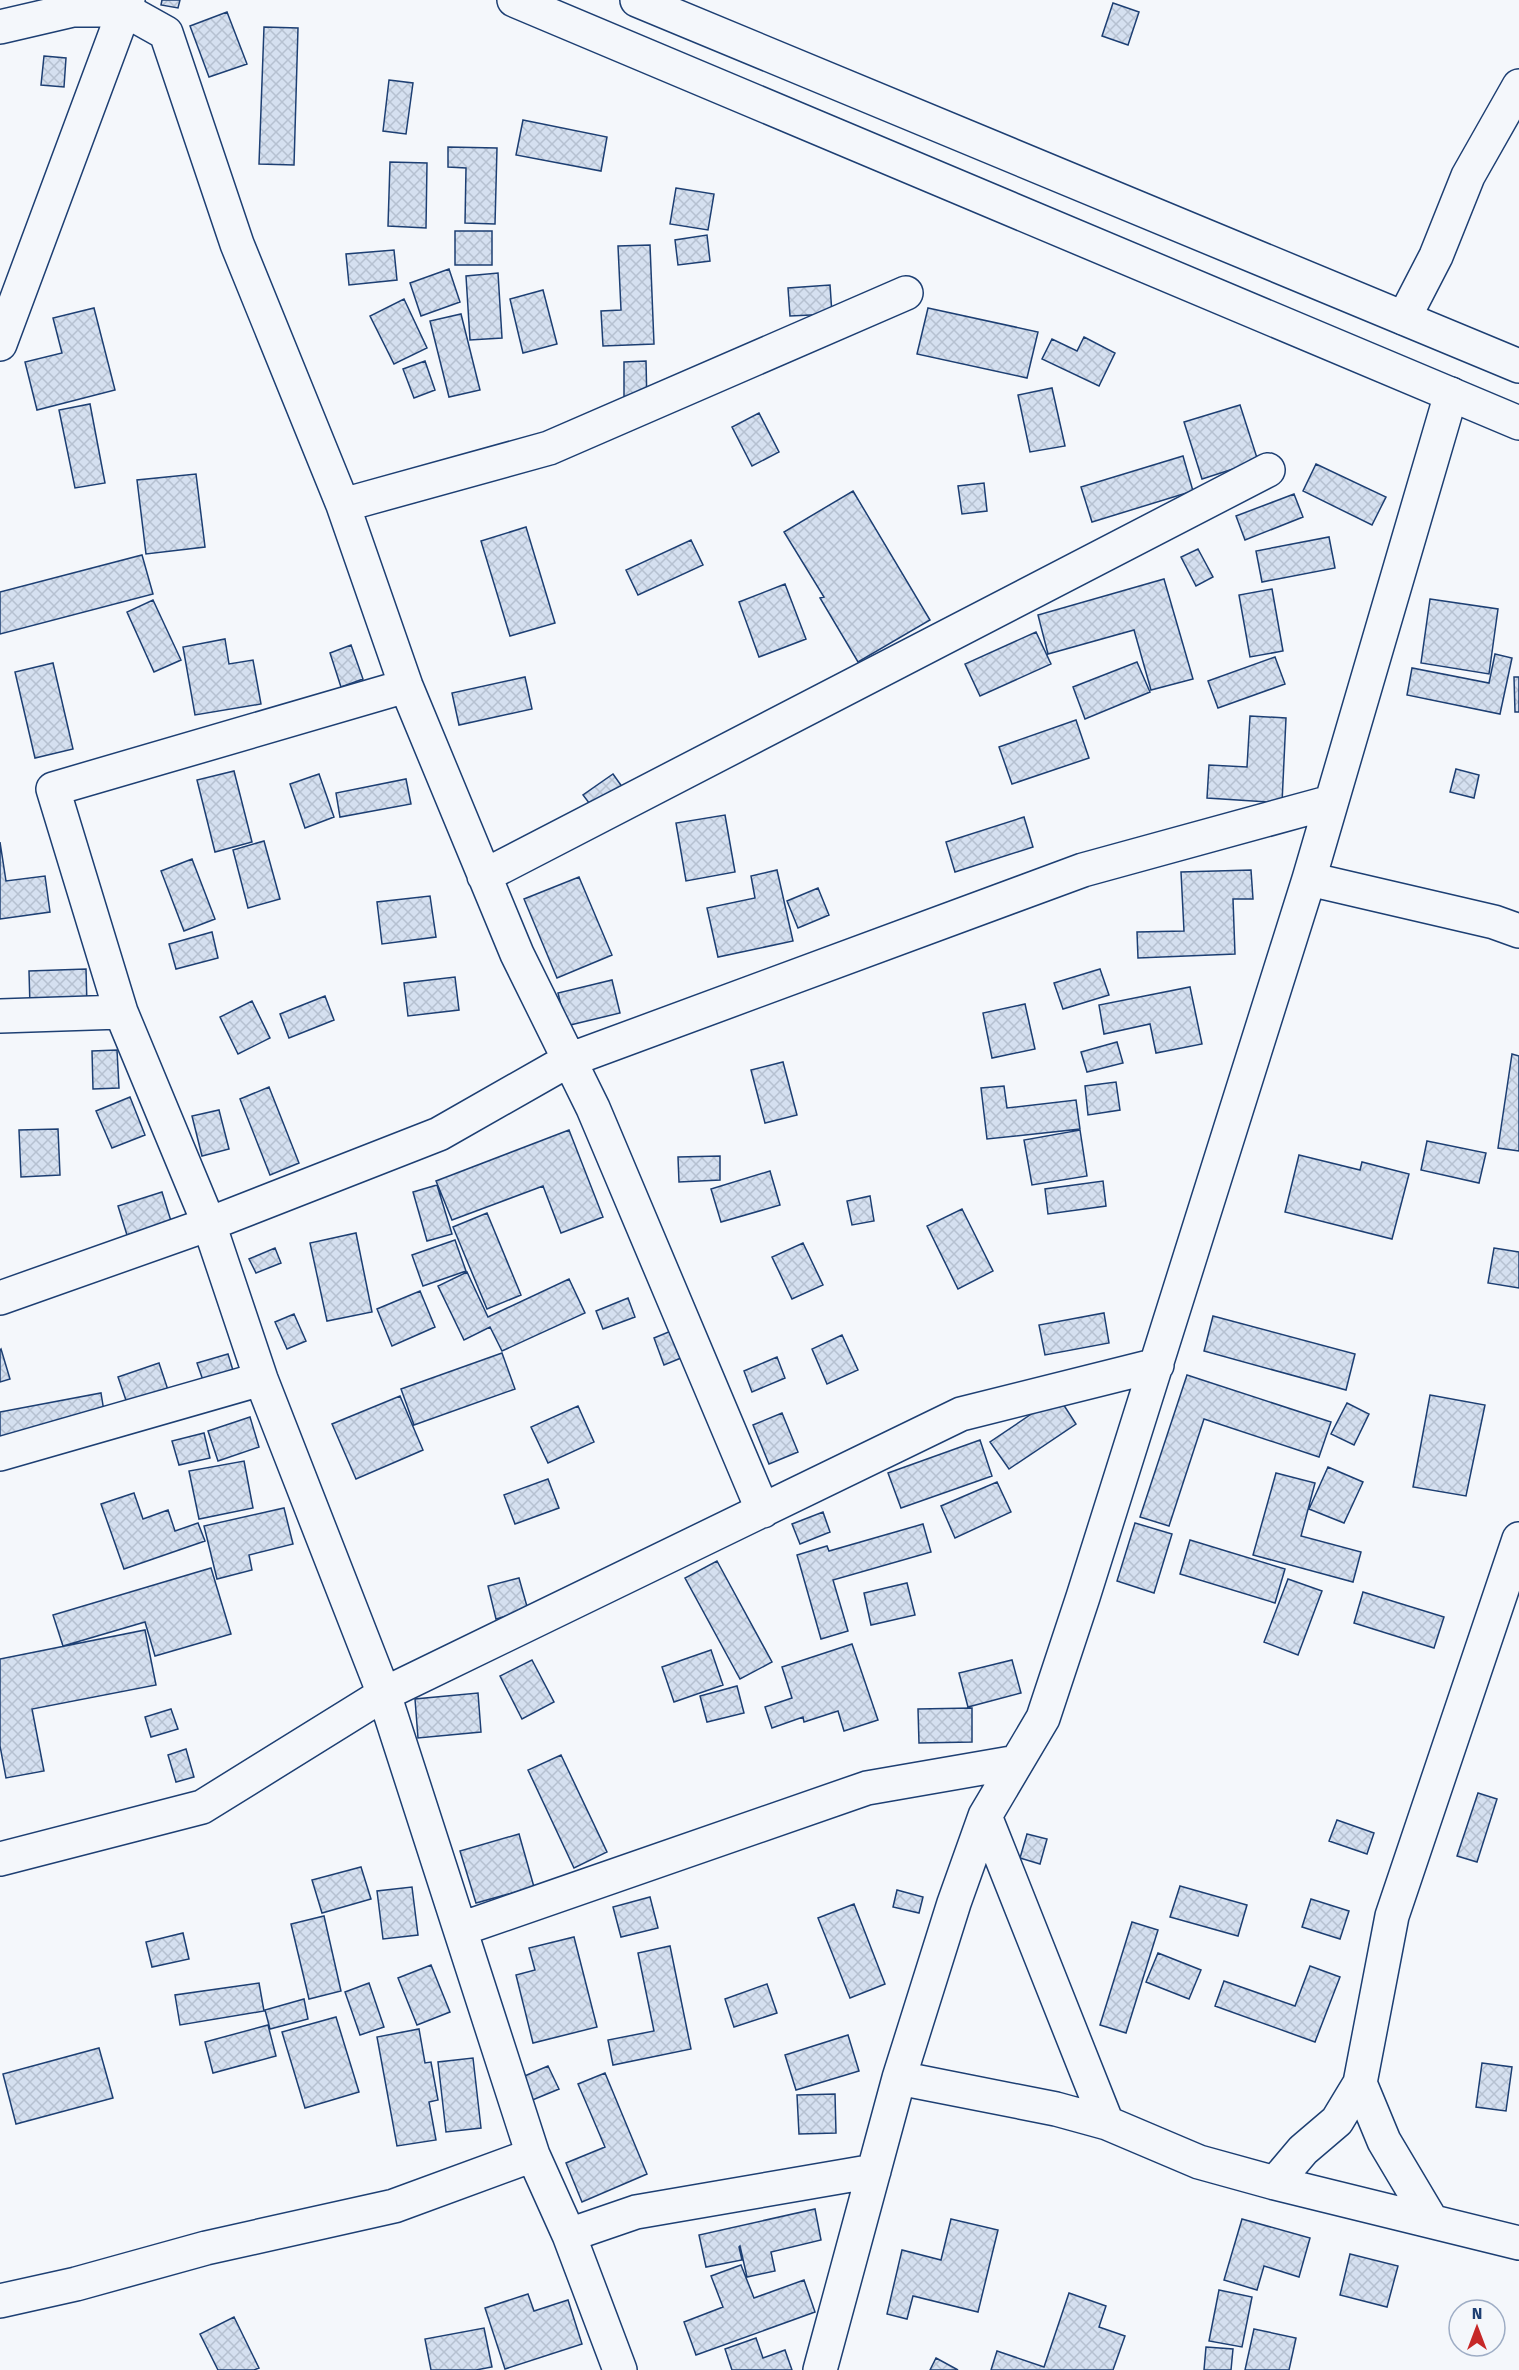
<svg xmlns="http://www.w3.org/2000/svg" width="1519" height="2370" font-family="'Fira Sans',sans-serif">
<defs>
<pattern id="building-cross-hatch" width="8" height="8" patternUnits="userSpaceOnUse" patternTransform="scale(1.5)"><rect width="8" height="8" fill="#d5e0f0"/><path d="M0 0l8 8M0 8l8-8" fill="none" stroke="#b6c1d1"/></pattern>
</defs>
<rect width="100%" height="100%" fill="#f4f7fb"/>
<!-- building -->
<path fill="url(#building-cross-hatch)" stroke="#1d3f73" stroke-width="1.5" d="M162 0H180L178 8 161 5Z
M1113 3 1139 12 1128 45 1102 36Z
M227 12 247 64 209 77 190 26Z
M264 27 298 28 294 165 259 164Z
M44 56 66 58 64 87 41 85Z
M389 80 413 83 406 134 383 131Z
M523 120 607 137 601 171 516 155Z
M448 147 497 148 495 224 465 223 466 168 448 167Z
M390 162 427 163 426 228 388 226Z
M676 188 714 194 708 230 670 224Z
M455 231H492V265H455Z
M707 235 710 261 678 265 675 240Z
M650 245 654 344 603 346 601 311 621 310 618 246Z
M394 250 397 280 349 285 346 254Z
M449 269 460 302 421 316 410 283Z
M498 273 502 338 470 340 466 276Z
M830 285 832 314 790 316 788 288Z
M543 290 557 344 523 353 510 299Z
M404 299 427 348 394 364 370 316Z
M94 308 115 390 37 410 25 362 62 353 53 318Z
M928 308 1038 332 1027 378 917 354Z
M461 314 480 390 449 397 430 321Z
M1084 337 1115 353 1099 386 1042 359 1052 339 1077 351Z
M425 361 435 390 414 398 403 369Z
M646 361 647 405H624V362Z
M1052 388 1065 446 1030 452 1018 395Z
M90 404 105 483 75 488 59 410Z
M1240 405 1258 461 1202 479 1184 422Z
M759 413 779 452 752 466 732 427Z
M1183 456 1193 491 1092 522 1081 487Z
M1316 464 1386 497 1372 525 1303 491Z
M196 474 205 547 146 554 137 480Z
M984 483 987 511 962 514 958 486Z
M853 491 930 620 858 662 820 598 824 597 784 532Z
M1294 494 1303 517 1245 540 1236 516Z
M526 527 555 623 510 636 481 541Z
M1329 537 1335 568 1262 582 1256 551Z
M691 540 703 565 638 595 626 570Z
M1198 549 1213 577 1196 586 1181 557Z
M142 555 153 594 0 634V592Z
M1164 579 1193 679 1151 690 1134 630 1048 654 1038 615Z
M785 584 806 639 759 657 739 602Z
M1272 589 1283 651 1250 657 1239 595Z
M1430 599 1498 609 1489 674 1421 663Z
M153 600 181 660 154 672 127 612Z
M1036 632 1051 664 980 696 965 664Z
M225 639 229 664 253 660 261 704 195 715 183 647Z
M351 645 363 679 341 687 330 653Z
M1495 654 1512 658 1500 714 1407 695 1412 668 1489 683Z
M1275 657 1285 684 1218 708 1208 681Z
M1137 662 1150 692 1085 719 1073 687Z
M53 663 73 749 35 758 15 672Z
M525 677 532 709 459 725 452 693Z
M1514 677H1519V712H1515Z
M1250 716 1286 718 1282 803 1207 798 1209 765 1247 767Z
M1076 720 1089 758 1012 784 999 747Z
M1456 769 1479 775 1474 798 1450 792Z
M234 771 252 842 215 852 197 780Z
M319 774 334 817 305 828 290 784Z
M613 774 628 795 599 816 583 795Z
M406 779 411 804 340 817 336 793Z
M725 815 735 872 686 881 676 823Z
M1024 817 1033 847 955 872 946 842Z
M264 841 280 899 248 908 233 850Z
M0 842 6 881 45 876 50 912 0 919Z
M192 859 215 919 184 931 161 871Z
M777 870 793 941 718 957 707 908 755 898 751 876Z
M1251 870 1253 899H1233L1235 954 1138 958 1137 932 1184 931 1181 872Z
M579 877 612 955 557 978 524 899Z
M818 888 829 915 798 928 787 901Z
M430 896 436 937 382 944 377 902Z
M212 932 218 958 176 969 169 944Z
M86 969 87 1005 30 1006 29 971Z
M1100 969 1109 995 1063 1009 1054 983Z
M455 977 459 1010 408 1016 404 983Z
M612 980 620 1013 566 1026 558 993Z
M1190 987 1202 1044 1156 1053 1150 1024 1104 1034 1099 1005Z
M325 996 334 1020 289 1038 280 1014Z
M252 1001 270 1038 238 1054 220 1017Z
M1025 1004 1035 1049 992 1058 983 1013Z
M1117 1042 1123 1063 1087 1072 1081 1052Z
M117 1050 119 1088 93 1089 92 1051Z
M1512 1054 1519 1056V1151L1498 1148Z
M783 1062 797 1115 765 1123 751 1070Z
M1116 1082 1120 1110 1088 1115 1085 1086Z
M1004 1086 1007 1108 1076 1100 1080 1129 987 1139 981 1088Z
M269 1087 299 1163 270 1175 240 1099Z
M130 1097 145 1135 112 1148 96 1111Z
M219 1110 229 1149 202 1156 192 1116Z
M58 1129 60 1175 21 1177 19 1130Z
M569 1130 603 1217 561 1233 543 1186 452 1220 436 1181Z
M1080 1130 1087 1176 1032 1185 1024 1140Z
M1427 1141 1486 1153 1479 1183 1421 1170Z
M1299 1155 1360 1170 1362 1162 1409 1174 1392 1239 1285 1212Z
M720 1156V1180L679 1182 678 1157Z
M770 1171 780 1205 721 1222 711 1189Z
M1103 1181 1106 1206 1048 1214 1045 1189Z
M437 1185 452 1234 427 1241 413 1192Z
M162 1192 171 1221 127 1235 118 1206Z
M870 1196 874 1221 852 1225 847 1201Z
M962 1209 993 1271 958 1289 927 1226Z
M487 1213 521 1295 487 1309 453 1227Z
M356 1233 372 1312 327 1321 310 1243Z
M455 1240 466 1271 423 1286 412 1255Z
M803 1243 823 1285 792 1299 772 1257Z
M275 1248 281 1263 256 1273 249 1259Z
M1494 1248 1519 1252V1288L1488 1283Z
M467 1272 488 1317 569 1279 585 1313 502 1351 490 1327 464 1340 438 1286Z
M420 1291 435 1327 392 1346 377 1309Z
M628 1298 635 1317 603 1329 596 1311Z
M1104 1313 1109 1343 1045 1355 1039 1325Z
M294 1314 306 1341 287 1349 275 1322Z
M1213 1316 1355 1354 1346 1390 1204 1351Z
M671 1331 681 1358 664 1365 654 1338Z
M842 1335 858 1370 827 1384 812 1349Z
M1 1349 10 1379 0 1382V1350Z
M502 1353 515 1389 414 1425 401 1389Z
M228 1354 235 1377 205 1386 197 1363Z
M777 1357 785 1378 752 1392 744 1371Z
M159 1363 170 1396 129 1409 118 1377Z
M1187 1375 1331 1422 1319 1457 1204 1419 1169 1526 1140 1517Z
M101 1393 106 1424 0 1444V1412Z
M1430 1395 1485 1405 1466 1496 1413 1487Z
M400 1396 423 1450 356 1479 332 1424Z
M1058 1396 1076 1424 1009 1469 990 1442Z
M1347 1403 1369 1414 1354 1445 1331 1434Z
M578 1406 594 1442 548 1463 531 1427Z
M782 1413 798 1452 769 1464 753 1425Z
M250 1417 259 1447 218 1461 208 1431Z
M204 1433 210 1458 179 1465 172 1441Z
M980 1440 992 1476 901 1508 888 1473Z
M244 1461 253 1508 199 1519 189 1471Z
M1328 1467 1363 1482 1344 1523 1309 1509Z
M1276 1473 1315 1483 1301 1536 1361 1552 1353 1582 1253 1555Z
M548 1479 559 1508 515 1524 504 1495Z
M997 1482 1011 1512 955 1538 941 1506Z
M134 1493 143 1519 168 1510 175 1531 198 1523 205 1541 124 1569 101 1504Z
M284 1508 293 1544 249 1555 252 1570 217 1579 204 1526Z
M823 1512 830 1532 800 1544 792 1524Z
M1135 1523 1172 1534 1154 1593 1117 1581Z
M923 1524 931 1552 833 1580 848 1631 821 1639 797 1555 827 1546 829 1551Z
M1190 1540 1285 1569 1275 1603 1180 1574Z
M717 1561 772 1662 740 1679 685 1578Z
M211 1568 231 1634 155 1656 145 1622 63 1646 53 1615Z
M519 1578 528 1610 496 1619 488 1586Z
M1288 1579 1322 1591 1298 1655 1264 1642Z
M907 1583 915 1615 871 1625 864 1593Z
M1363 1592 1444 1617 1434 1648 1354 1623Z
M145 1630 156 1685 32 1709 44 1771 6 1778 0 1746V1659Z
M852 1644 878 1720 844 1731 838 1711 804 1722 803 1717 772 1728 765 1707 792 1698 782 1667Z
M711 1650 723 1685 674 1702 662 1667Z
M532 1660 554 1702 522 1719 500 1676Z
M1012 1660 1021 1693 968 1707 959 1673Z
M737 1686 744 1713 707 1722 700 1696Z
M478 1693 481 1732 418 1738 415 1699Z
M972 1708V1742L919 1743 918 1709Z
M171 1709 178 1729 151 1737 145 1717Z
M186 1749 194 1777 176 1782 168 1755Z
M561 1755 607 1852 574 1868 528 1770Z
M1478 1793 1497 1799 1477 1862 1457 1856Z
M1337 1820 1374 1833 1367 1854 1329 1841Z
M519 1834 534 1887 476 1903 460 1851Z
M1027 1834 1047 1839 1040 1864 1020 1858Z
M361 1867 371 1899 322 1913 312 1880Z
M1180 1886 1247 1905 1238 1936 1170 1917Z
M412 1887 418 1935 383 1939 377 1891Z
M897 1890 923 1897 919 1913 893 1907Z
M650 1897 658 1928 621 1937 613 1907Z
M1311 1899 1349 1911 1340 1939 1302 1927Z
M854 1904 885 1984 850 1998 818 1918Z
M324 1916 341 1991 309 1999 291 1924Z
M1132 1922 1158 1930 1126 2033 1100 2025Z
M183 1933 189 1959 152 1967 146 1942Z
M574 1937 597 2027 533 2043 516 1975 535 1970 529 1948Z
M670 1946 691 2049 613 2065 608 2040 654 2031 638 1953Z
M1158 1953 1201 1970 1189 1999 1146 1982Z
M431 1965 450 2012 417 2025 398 1978Z
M1310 1966 1340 1977 1315 2042 1215 2006 1224 1981 1295 2006Z
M259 1983 264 2011 180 2025 175 1995Z
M369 1983 384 2027 360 2035 345 1992Z
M767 1984 777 2013 734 2027 725 1999Z
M304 1999 308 2019 270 2029 265 2010Z
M336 2017 359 2092 305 2108 282 2032Z
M268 2025 276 2056 213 2073 205 2042Z
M419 2029 425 2063 431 2062 438 2100 429 2102 436 2140 397 2146 377 2037Z
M848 2035 859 2071 796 2090 785 2055Z
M99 2048 113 2098 16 2124 3 2074Z
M473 2058 481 2128 446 2132 438 2062Z
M1482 2063 1512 2067 1506 2111 1476 2107Z
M548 2066 559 2089 530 2101 520 2078Z
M605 2073 647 2174 582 2202 566 2163 605 2147 578 2084Z
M835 2094 836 2133 799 2134 797 2095Z
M815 2209 821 2240 771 2252 775 2271 747 2277 740 2246 739 2247 742 2260 706 2267 699 2235Z
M951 2219 998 2230 978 2312 913 2296 907 2319 887 2314 902 2250 941 2260Z
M1242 2219 1310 2238 1299 2277 1264 2266 1257 2290 1224 2280Z
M1350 2254 1398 2266 1387 2307 1340 2295Z
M741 2265 754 2298 804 2280 815 2312 696 2355 684 2322 723 2307 711 2276Z
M1219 2290 1252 2297 1242 2347 1209 2341Z
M1069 2293 1106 2306 1099 2327 1125 2336 1113 2370H991L997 2351 1044 2367Z
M528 2294 534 2311 568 2300 582 2344 505 2369 485 2308Z
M234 2317 259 2368 254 2370H218L200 2334Z
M484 2328 492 2367 476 2370H431L425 2339Z
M1254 2329 1296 2338 1289 2370H1245Z
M756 2338 763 2358 785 2350 792 2370H732L725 2349Z
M1206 2347 1233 2349 1231 2370H1204Z
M936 2358 958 2370H930Z"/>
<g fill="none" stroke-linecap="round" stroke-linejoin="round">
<defs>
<path id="minor" d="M0 27 73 10H125L166 33 237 244 343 505 406 686 517 954 593 1108 763 1511
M1404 318 1436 256 1468 176 1519 86
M0 344 128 0
M343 505 549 448 906 293
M406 686 53 789 121 1012 209 1224 261 1379 384 1694 533 2155 569 2235 620 2370
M484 876 1268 470
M1309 879 1494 922 1519 931
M0 1016 121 1012
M0 1298 209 1224 439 1134 569 1060 1083 870 1331 802
M0 1454 261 1379
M985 1816 1107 2123
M0 1859 202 1807 384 1694 961 1414 1157 1365
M461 1929 867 1788 1017 1762
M899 2078 1056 2109 1107 2123 1199 2162 1275 2183 1519 2243
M1360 2083 1384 2141 1431 2220
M1275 2183 1303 2150 1337 2121 1360 2083 1392 1916 1519 1539
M569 2235 636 2212 874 2171
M0 2301 76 2284 206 2248 394 2206 533 2155
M820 2370 899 2078 954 1903 985 1816 1043 1718 1083 1597 1309 879 1451 394"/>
<path id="major" d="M514 0 1519 423
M637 0 1519 366"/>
</defs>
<!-- minor casing -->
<use href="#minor" stroke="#1d3f73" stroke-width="36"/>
<!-- major casing -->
<use href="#major" stroke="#1d3f73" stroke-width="36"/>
<!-- minor -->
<use href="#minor" stroke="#f4f7fb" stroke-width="33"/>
<!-- major -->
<use href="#major" stroke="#f4f7fb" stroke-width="33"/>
</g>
<!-- north arrow -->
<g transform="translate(1477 2328)"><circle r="28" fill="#f4f7fb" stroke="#9eadc5" stroke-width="1.5"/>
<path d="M0-4.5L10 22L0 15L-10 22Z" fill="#c62828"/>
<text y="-9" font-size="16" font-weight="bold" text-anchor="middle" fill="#1d3f73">N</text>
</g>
</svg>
